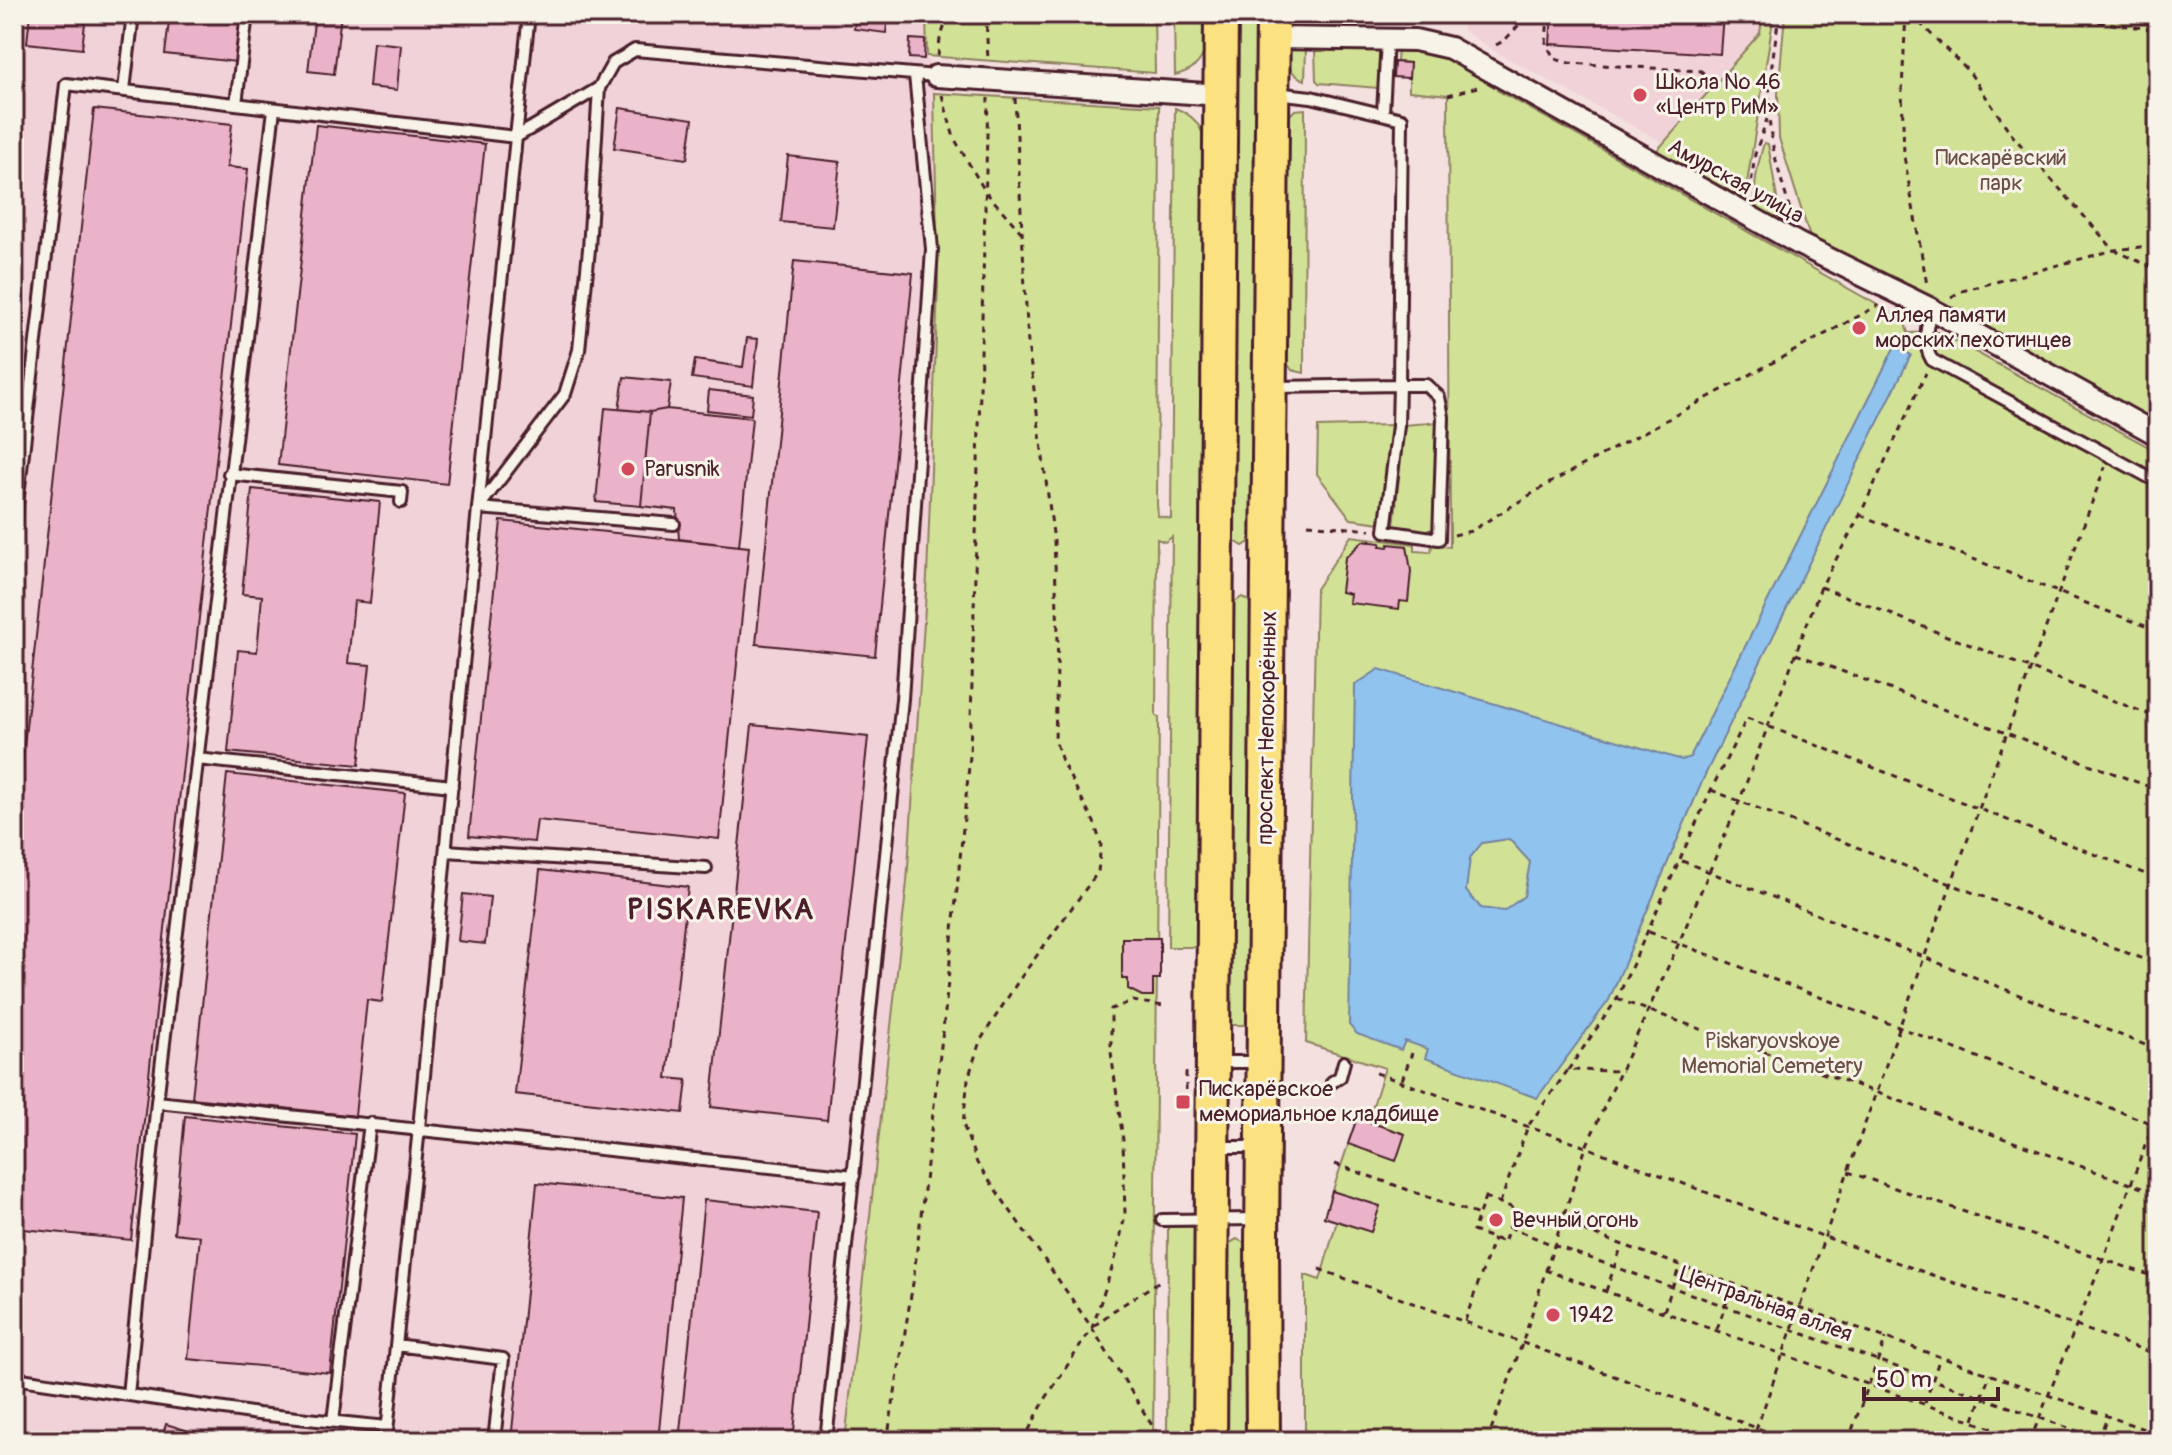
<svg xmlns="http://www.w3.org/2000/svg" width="2172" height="1455" font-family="Pangolin,sans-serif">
<rect width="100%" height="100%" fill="#f3e0df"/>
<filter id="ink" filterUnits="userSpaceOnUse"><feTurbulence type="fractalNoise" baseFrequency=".0125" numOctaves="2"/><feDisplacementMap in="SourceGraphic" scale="16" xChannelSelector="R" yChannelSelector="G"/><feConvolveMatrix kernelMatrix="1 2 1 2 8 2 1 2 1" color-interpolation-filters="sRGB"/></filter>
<g filter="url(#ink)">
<!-- built -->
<path fill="#f0d2d8" d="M14 14H926L927 56 934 93 938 286 927 577 907 882 845 1441H14Z
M1463 14H1763L1760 33 1663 142 1496 52 1463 30Z"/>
<!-- green -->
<path fill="#d1e296" stroke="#8e8060" stroke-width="2" d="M926 14H1154L1155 73 927 56Z
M1174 14H1206C1206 43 1210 67 1175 75Z
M1235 14H1258L1254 539 1243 546 1233 540Z
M1763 14H1774L1744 202 1654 154 1760 33Z
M1785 14H2158V429L1813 247 1779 138 1778 94Z
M1381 45 1378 88 1319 83 1316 80 1315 47Z
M1287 47H1306L1305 80C1288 74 1288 63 1287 47Z
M1398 47 1447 54 1501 83 1497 90 1881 307 1905 323 1908 333 1939 332 2158 452V1441H1305V1275L1320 1280 1337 1221 1324 1217 1357 1118 1368 1121 1385 1068 1306 1043 1316 589 1351 536 1415 544V551L1431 552 1432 545 1450 547 1448 95 1409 91V63L1397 62Z
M934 93 1159 106 1157 504 1158 516 1171 519 1175 108C1194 115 1202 126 1206 145L1199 947H1168L1172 537 1165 542 1157 539 1156 716 1159 718 1153 1441H845L907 882 927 577 938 286Z
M1305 109 1304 373 1292 370 1286 362 1288 117 1295 110Z
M1764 143 1768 144 1782 229 1757 213C1752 189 1757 167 1764 143Z
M1439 422 1436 523 1433 529 1425 532 1394 527 1404 425Z
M1391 425 1381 523 1351 519 1317 474 1318 427Z
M1242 597 1253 604 1251 1025H1228L1232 604Z
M1197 1226 1195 1441H1167L1168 1227Z
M1237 1239 1247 1245 1249 1441H1224L1226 1245Z"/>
<!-- water -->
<path fill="#90c3ed" stroke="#74819f" stroke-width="2" fill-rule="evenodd" d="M1895 346 1911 355 1705 775 1609 1000 1537 1098 1425 1058 1428 1049 1405 1041 1401 1050 1357 1034 1349 1025 1355 685 1379 669 1682 760 1690 757ZM1509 839 1530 862 1524 896 1504 911 1481 908 1466 891 1470 858 1482 843Z"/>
<!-- building -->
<path fill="#eab3c9" stroke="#4a1f2b" stroke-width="2" d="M30 14H86L82 49 27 43Z
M170 14H241L236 62 165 54Z
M315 14H341L334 74 308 71Z
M856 14H888L886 33 854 29Z
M1552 14H1723L1720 54 1550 44Z
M910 39 925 40 924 59 909 58Z
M373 42 401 45 397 90 369 87Z
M1394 62 1410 63 1409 78 1393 77Z
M620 108 693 119 687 159 614 148Z
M94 109 232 124 227 167 248 169 131 1240 14 1228V836Z
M316 125 485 144 447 484 278 465Z
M788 156 840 162 833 227 781 222Z
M794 261 913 273 875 656 756 644Z
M747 338 758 339 753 386 692 378 695 360 743 367Z
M624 377 671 382 667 409 650 412 619 409Z
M709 390 753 395 751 415 707 410Z
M605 408 650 412 641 506 596 502Z
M667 409 752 418 739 546 679 539 677 510 641 506 650 412Z
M252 489 380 502 370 603 354 601 348 663 370 665 359 765 228 752 238 650 257 652 262 596 242 594Z
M501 521 749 547 719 839 537 820 534 842 469 836Z
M1363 541 1381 543 1380 546 1388 547 1389 544 1407 546 1411 571 1408 602 1400 601 1399 609 1349 603 1350 594 1341 592 1345 558Z
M752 725 868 737 827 1120 711 1107Z
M227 774 405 793 382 1002 367 1000 355 1116 192 1098Z
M540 870 688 887 667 1078 687 1080 683 1113 515 1094Z
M463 894 490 897 485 944 458 941Z
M1122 938H1160V979H1153V996H1142L1128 989V979H1122Z
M185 1116 355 1134 330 1373 188 1359 200 1236 174 1233Z
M1357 1118 1405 1134 1396 1161 1348 1144Z
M537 1183 682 1198 658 1441H511Z
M1332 1191 1380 1206 1371 1232 1324 1217Z
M704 1200 817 1212 793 1441H679Z
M166 1424 221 1441H161Z
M14 1431 47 1441H14Z"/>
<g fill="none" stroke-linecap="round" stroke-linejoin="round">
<defs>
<path id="service" d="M599 88 516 137 478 508 674 524
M124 90 133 14
M1275 93 1311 97 1402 119 1399 385 1276 387
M236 104 247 14
M1383 113 1387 39
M1931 309C1927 327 1922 344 1932 360L2158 482
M1399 385H1426L1439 397 1443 417 1439 539 1385 531 1398 426Z
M229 474 402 492 401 502
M14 530 66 84 516 137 529 14
M197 759 452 786
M446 851 706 868
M1218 1062H1258
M1332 1082 1340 1077 1344 1062
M157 1102 854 1176
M1217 1147H1261
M1162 1220 1260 1219
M396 1345 503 1359 494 1441
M14 1378 258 1414 387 1427
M128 1395 157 1102 274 109
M333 1421 370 1123
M386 1441 419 1128 478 508 565 394 579 350 589 249 599 88 613 63 635 50 936 76
M826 1441 902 699 932 249 915 75"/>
<path id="minor" d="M1273 38 1415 40 1450 48 1799 244 1931 309 2158 435
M936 76 1221 95"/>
<path id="primary" d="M1210 1441 1221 14
M1263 1441 1262 1242 1273 14"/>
</defs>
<!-- service casing -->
<use href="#service" stroke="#4a1f2b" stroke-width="16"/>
<!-- minor casing -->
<use href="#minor" stroke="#4a1f2b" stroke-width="26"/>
<!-- primary casing -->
<use href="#primary" stroke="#4a1f2b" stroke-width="38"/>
<!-- path -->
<path stroke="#4a1f2b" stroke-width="3" stroke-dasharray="6 6" stroke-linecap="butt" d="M986 14 988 62
M1548 14 1546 44 1555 59 1569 63 1701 71 1709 78
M1779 14C1775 47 1768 80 1769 114 1770 149 1783 184 1792 217
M1906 14 1902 89 1904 156 1927 285
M1911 14 1970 73 2012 135 2114 250 2158 270
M2039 14 2158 30
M1496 45 1505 40 1529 14
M938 56 940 39 949 14
M942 95 954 138 985 191 1021 232
M1448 95 1478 87
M1015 98 1028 344 1054 541 1058 632 1055 740 1063 764 1094 822 1101 844 1098 872 1019 980 980 1041 968 1079 963 1124 977 1163 1092 1328 1161 1440
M1750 193 1755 154 1767 119
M1951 297 1962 291 2114 250 2158 245
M1860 515 2158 631
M1308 524 1371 530
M1454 535 1471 531 1548 484 1879 305
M1365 541H1376
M1821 587 2158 718
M1796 654 2158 790
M1711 790 2158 965
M1682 861 2158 1050
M1649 932 2158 1126
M1617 999 2158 1194
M1568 1070 1617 999 1711 790 1747 718 2158 879
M1376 1073 1586 1147 1825 1237 2158 1355
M1402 1080 1412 1053
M1186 1090V1070
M1335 1164 1479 1215
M1848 1172 2158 1278
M1485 1197 1516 1209 1504 1242 1473 1231Z
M1500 1203 1528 1126 1568 1070 1622 1071
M1561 1223 2158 1434
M1509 1227 1553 1245 2105 1441
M1319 1269 1793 1441
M1545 1270 2028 1441
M1606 1291 1622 1245
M1664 1311 1680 1265
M1465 1321 1494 1238
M1094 1326 1113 1311 1163 1279
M1717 1329 1733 1284
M1925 1403 1940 1357
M1974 1420 1990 1374
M2099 1439 2107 1416
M887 1441 913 1283 945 1012 970 756 988 98
M1023 1441 1046 1398 1092 1328 1117 1253 1125 1215 1123 1140 1111 1052V1009L1133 1001 1163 1006
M1487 1441 1522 1344 1586 1147 1678 945 1739 802 1821 587 1860 515 1926 373
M1752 1441 1924 958 2105 467
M1848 1441 1886 1338
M2030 1441 2104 1257 2158 1111"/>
<!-- service -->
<use href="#service" stroke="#f7f3e8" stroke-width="10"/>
<!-- minor -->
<use href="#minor" stroke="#f7f3e8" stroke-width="20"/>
<!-- primary -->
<use href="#primary" stroke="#fbe180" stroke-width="32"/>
</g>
</g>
<!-- markers -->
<g fill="#d1495b" stroke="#f7f3e8" stroke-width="3">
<circle cx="1640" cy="95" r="8"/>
<circle cx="1859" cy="328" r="8"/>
<circle cx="628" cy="469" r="8"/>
<rect x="1175" y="1094" width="16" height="16" rx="4"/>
<circle cx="1496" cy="1220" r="8"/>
<circle cx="1553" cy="1315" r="8"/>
</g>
<g text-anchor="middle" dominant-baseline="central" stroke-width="6" stroke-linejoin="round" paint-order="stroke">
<!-- poi labels -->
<g font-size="22" fill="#4a1f2b" stroke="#f7f3e8" text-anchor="start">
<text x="1656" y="82">Школа № 46<tspan x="1656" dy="25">«Центр РиМ»</tspan></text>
<text x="1875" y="315">Аллея памяти<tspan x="1875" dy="25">морских пехотинцев</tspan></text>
<text x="644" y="469">Parusnik</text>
<text x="1199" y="1089">Пискарёвское<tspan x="1199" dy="25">мемориальное кладбище</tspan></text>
<text x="1512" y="1220">Вечный огонь</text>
<text x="1569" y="1315">1942</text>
</g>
<!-- park labels -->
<g font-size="22" fill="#6c5046" stroke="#f7f3e8">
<text x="2001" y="158">Пискарёвский<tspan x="2001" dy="25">парк</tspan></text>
<text x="1772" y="1041">Piskaryovskoye<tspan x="1772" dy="25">Memorial Cemetery</tspan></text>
</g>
<!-- street labels -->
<g font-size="22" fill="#4a1f2b" stroke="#f7f3e8">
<text transform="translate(1736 181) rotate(29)">Амурская улица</text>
<text transform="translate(1267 728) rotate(-89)">проспект Непокорённых</text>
<text transform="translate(1766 1304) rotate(20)">Центральная аллея</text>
</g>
<!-- district labels -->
<g font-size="30" font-weight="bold" letter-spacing="2" fill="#4a1f2b" stroke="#f7f3e8">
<text x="721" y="909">PISKAREVKA</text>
</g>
</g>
<!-- margin -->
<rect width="2172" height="1455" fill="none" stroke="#f7f3e8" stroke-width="48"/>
<rect x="24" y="24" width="2124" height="1407" fill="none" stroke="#4a1f2b" stroke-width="3" filter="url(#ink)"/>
<!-- scale -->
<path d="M1864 1387v12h134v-12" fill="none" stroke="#4a1f2b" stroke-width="4"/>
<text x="1876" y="1387" font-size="24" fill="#4a1f2b" stroke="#f7f3e8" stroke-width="6" paint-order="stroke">50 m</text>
</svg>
